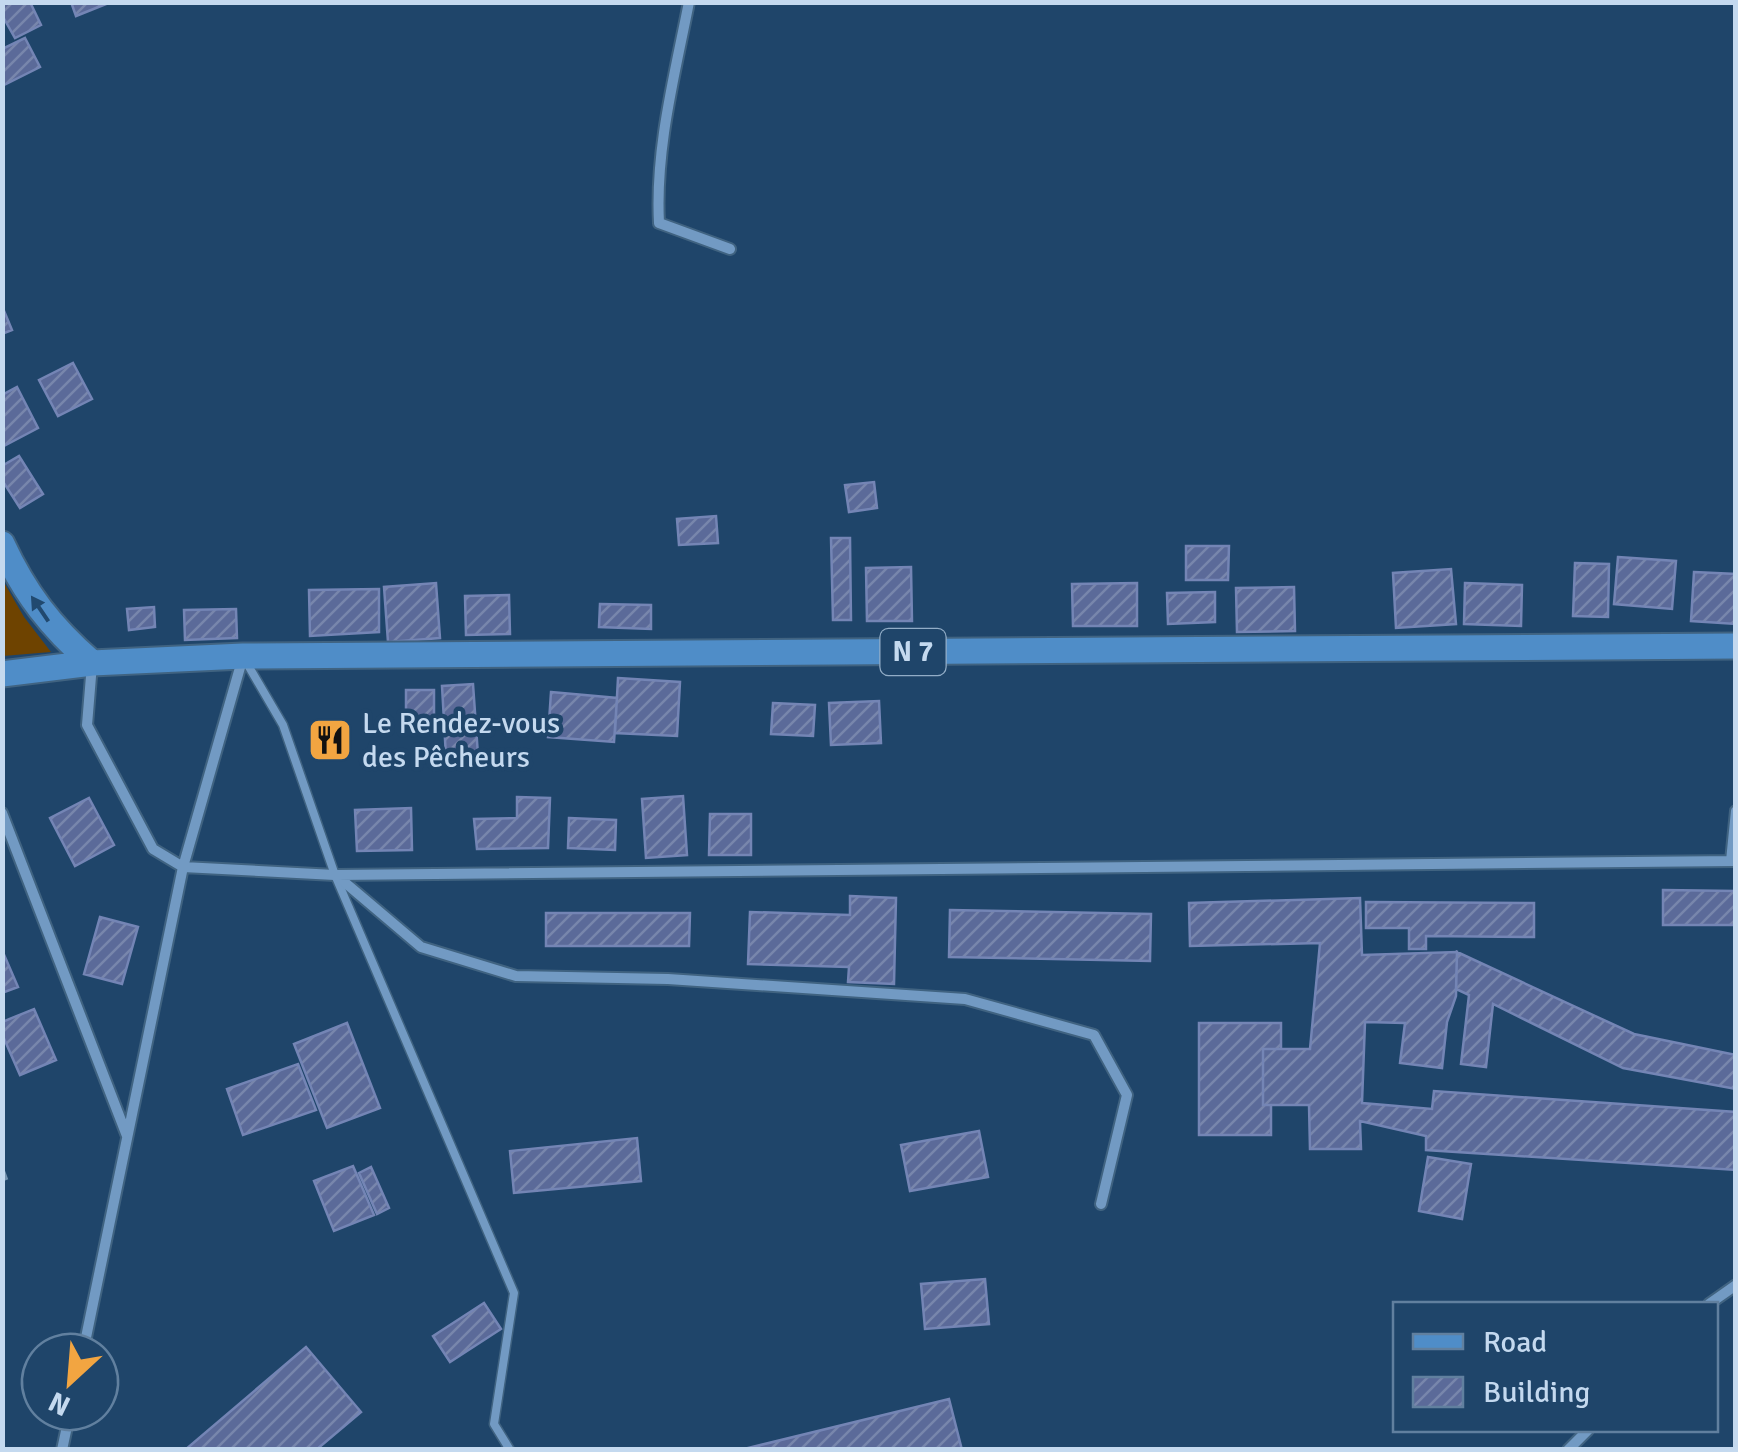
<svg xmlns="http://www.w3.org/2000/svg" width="1738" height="1452" font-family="Signika,sans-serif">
<defs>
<pattern id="building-hatch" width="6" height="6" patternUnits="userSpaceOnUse" patternTransform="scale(2.5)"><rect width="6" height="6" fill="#5b6a99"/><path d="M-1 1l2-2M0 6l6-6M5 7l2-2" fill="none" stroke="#7886ac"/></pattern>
</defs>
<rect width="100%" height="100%" fill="#1f456a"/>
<!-- garden -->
<path fill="#6e4300" d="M2 579 24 617 51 652 3 656Z"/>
<!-- building -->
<path fill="url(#building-hatch)" stroke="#7485b5" stroke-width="2.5" d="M2 2H30L41 25 15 38 2 15Z
M71 2H111L76 16Z
M25 38 40 67 2 86V49Z
M2 306 12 330 2 334Z
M73 363 92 399 58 416 39 380Z
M17 387 38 428 2 447V395Z
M19 456 43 494 20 508 2 480V466Z
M874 482 877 508 849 512 845 485Z
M716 516 718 543 679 545 677 519Z
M831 538H850L851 620H833Z
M1186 546H1229L1228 580H1186Z
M1618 557 1676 561 1672 609 1614 604Z
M1575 563 1609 564 1608 617 1573 616Z
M911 567 912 621H867L866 568Z
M1451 569 1456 624 1396 628 1393 573Z
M1694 572 1736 574V624L1691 621Z
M436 583 440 638 388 642 384 587Z
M1137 583V626H1073L1072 584Z
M1465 583 1522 585 1521 626 1464 624Z
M1294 587 1295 631 1237 632 1236 588Z
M379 589V632L310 636 309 590Z
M1215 592V622L1168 624 1167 593Z
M509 595 510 634 466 635 465 596Z
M600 604 651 605V629L599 627Z
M154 607 155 627 129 630 127 609Z
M236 609 237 638 185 640 184 610Z
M618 678 680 682 677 736 615 733Z
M473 684 478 755 446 757 442 686Z
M406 690H434V720L406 719Z
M551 692 617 698 614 742 548 737Z
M879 701 881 743 831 745 829 703Z
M773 703 815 705 813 736 771 734Z
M683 796 687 855 646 858 642 799Z
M517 797 550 798 548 848 477 849 474 819 517 818Z
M89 798 114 845 75 866 50 818Z
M411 808 412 850 357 851 355 810Z
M710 814H751V855H709Z
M569 818 616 820 615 850 568 848Z
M1663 890 1736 891V925H1663Z
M850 896 896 898 894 984 848 982 849 967 748 964 750 912 850 915Z
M1360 898 1362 955 1457 952 1456 996 1447 1022 1442 1068 1400 1063 1405 1023 1365 1022 1362 1103 1432 1109 1434 1091 1736 1112V1170L1426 1150V1136L1360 1121 1361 1149H1310L1309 1105H1263V1049H1310L1320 943 1190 946 1189 903Z
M1366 902 1534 903V937L1426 936V949H1409V928H1366Z
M950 910 1151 914 1150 961 949 957Z
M546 913H690L689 946H546Z
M100 917 138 927 122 984 84 974Z
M2 950 18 987 2 993Z
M1457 952 1634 1034 1736 1055V1089L1623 1068 1493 1004 1486 1067 1461 1064 1469 995 1456 989Z
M34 1009 56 1060 20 1075 2 1034V1022Z
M347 1023 380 1108 327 1128 294 1044Z
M1199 1023H1281V1049H1263V1105H1271V1135H1199Z
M298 1064 316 1110 243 1135 227 1089Z
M979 1131 988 1177 910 1191 901 1145Z
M637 1138 641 1181 514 1193 510 1151Z
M1428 1157 1471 1164 1462 1219 1419 1211Z
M353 1166 374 1215 334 1231 314 1181Z
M371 1167 389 1208 377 1214 359 1173Z
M985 1279 989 1324 925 1329 921 1284Z
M484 1303 501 1329 450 1362 433 1336Z
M306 1347 361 1412 316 1450H185Z
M949 1399 962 1450H740Z"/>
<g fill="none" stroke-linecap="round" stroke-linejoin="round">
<defs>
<path id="service" d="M245 660 283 725 335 875 514 1293 494 1424 510 1450"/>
<path id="minor" d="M689 2C675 74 655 149 659 223L730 249
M92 664 87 725 153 849 183 867 335 875 1736 861
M2 813 127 1136
M1731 861 1736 811
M336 875 421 947 516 976 668 979 965 999 1094 1035 1127 1095 1101 1204
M1709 1304 1736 1285
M83 1352 183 867 243 657
M62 1450 70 1412
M1568 1450 1588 1430"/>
<path id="primary" d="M2 544C25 594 51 627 92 663
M2 674 92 663 243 656 1736 646"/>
</defs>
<!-- service casing -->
<use href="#service" stroke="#406381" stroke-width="11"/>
<!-- minor casing -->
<use href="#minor" stroke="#406381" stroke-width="14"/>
<!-- primary casing -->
<use href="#primary" stroke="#406381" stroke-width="29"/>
<!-- path -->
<path stroke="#7593b0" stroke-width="6" stroke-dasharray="10 5" stroke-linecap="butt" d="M2 1171 6 1182"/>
<!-- service -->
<use href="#service" stroke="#729ac3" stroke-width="8"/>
<!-- minor -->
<use href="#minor" stroke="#729ac3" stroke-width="10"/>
<!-- primary -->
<use href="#primary" stroke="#4f8dc8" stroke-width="25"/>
</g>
<!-- one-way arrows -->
<defs><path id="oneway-solid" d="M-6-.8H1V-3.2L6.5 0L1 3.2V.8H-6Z" transform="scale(2.5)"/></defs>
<use fill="#21496f" href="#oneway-solid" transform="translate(40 609) rotate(-124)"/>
<!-- icons -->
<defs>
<symbol id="restaurant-square" viewBox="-11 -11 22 22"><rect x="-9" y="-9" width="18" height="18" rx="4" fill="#f2a541" stroke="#1f456a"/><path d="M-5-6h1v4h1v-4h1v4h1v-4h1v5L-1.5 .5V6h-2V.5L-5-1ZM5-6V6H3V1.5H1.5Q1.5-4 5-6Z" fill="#111"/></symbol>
</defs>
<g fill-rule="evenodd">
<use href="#restaurant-square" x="305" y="715" width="50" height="50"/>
</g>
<g text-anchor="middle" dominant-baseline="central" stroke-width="9" stroke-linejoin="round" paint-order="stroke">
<!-- shield labels -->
<rect fill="#1f456a" stroke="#92adc7" stroke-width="2.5" x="880.5" y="629" width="65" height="46" rx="8"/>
<g font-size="28" font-weight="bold" fill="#c4d9ef">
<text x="913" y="652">N 7</text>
</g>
<!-- poi labels -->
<g font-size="30" fill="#c4d9ef" stroke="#1f456a" text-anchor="start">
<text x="362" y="723">Le Rendez-vous<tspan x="362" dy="34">des Pêcheurs</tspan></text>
</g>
</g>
<!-- border -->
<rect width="1738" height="1452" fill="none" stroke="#c4d9ef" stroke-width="10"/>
<!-- legend -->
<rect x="1393" y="1302" width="325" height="130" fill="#1f456a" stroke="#61809f" stroke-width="2.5"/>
<rect x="1413" y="1334" width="50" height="15" fill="#4f8dc8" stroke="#61809f" stroke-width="2.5"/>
<text x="1483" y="1352" font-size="30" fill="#c4d9ef">Road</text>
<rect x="1413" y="1377" width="50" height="30" fill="url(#building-hatch)" stroke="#61809f" stroke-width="2.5"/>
<text x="1483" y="1402" font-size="30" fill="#c4d9ef">Building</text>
<!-- north arrow -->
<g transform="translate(70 1382) rotate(206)"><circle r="48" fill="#1f456a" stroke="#61809f" stroke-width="2.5"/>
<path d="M0-8L18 38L0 25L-18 38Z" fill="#f2a541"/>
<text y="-15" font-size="28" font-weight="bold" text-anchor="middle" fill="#c4d9ef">N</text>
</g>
</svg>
